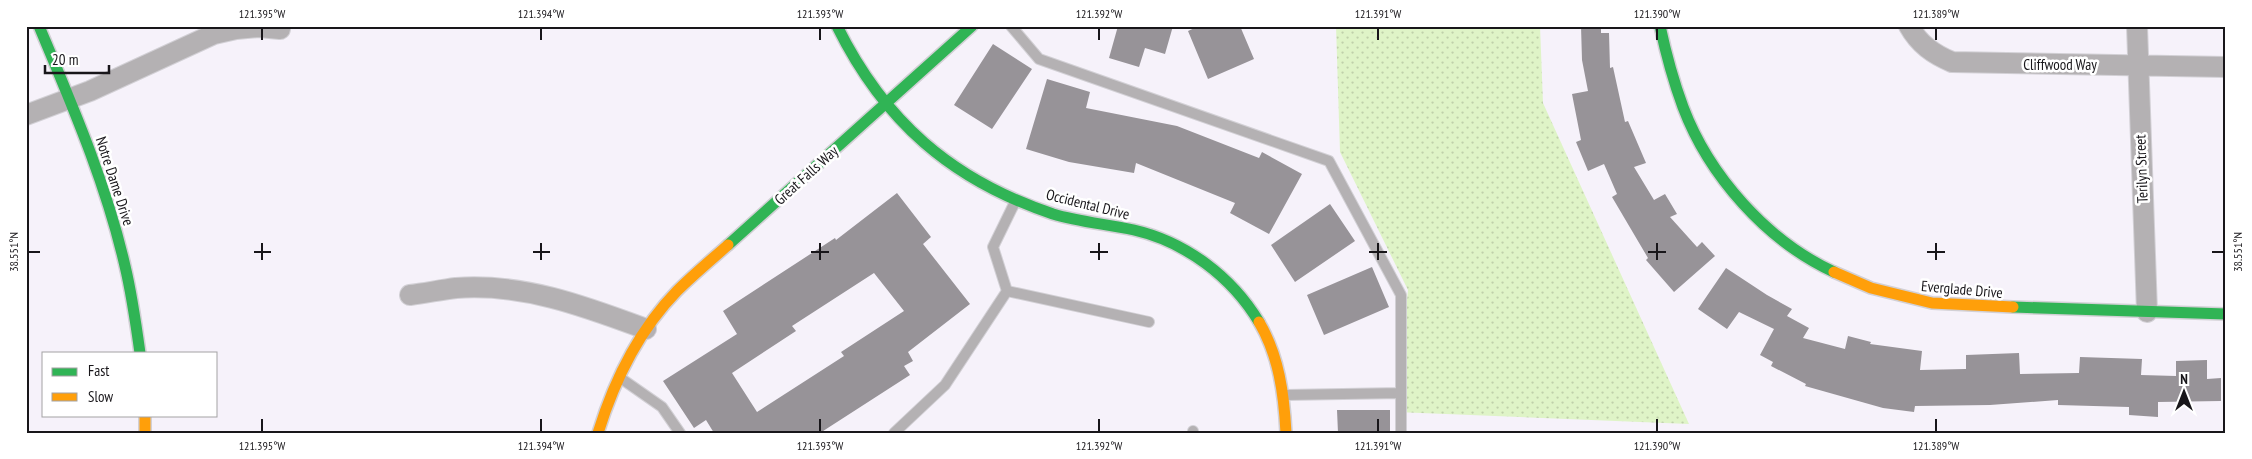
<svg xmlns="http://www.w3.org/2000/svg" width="2252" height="459" font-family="'PT Sans Narrow',sans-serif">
<defs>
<pattern id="grass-dots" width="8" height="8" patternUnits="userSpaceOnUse" patternTransform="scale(1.25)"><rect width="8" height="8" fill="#dff4c7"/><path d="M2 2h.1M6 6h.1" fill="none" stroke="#bfd0aa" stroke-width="1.8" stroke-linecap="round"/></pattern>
</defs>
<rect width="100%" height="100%" fill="#f6f2fa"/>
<!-- grass -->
<path fill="url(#grass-dots)" d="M1336 26H1540L1543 103 1689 424 1396 412 1408 290 1340 152Z"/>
<!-- building -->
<path fill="#979398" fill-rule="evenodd" d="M1118 26H1173L1165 54 1145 48 1139 67 1109 58Z
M1199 26H1240L1254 59 1208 79 1188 31Z
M1581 26H1601V33H1609L1610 68 1613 67 1625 122 1628 121 1646 163 1634 167 1654 200 1665 194 1677 214 1670 217 1697 247 1702 242 1715 256 1674 292 1646 260 1648 258 1612 197 1617 194 1604 164 1588 171 1576 142 1581 140 1572 94 1588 91 1582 60Z
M993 44 1032 69 992 129 954 105Z
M1047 79 1090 92 1086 108 1177 126 1259 158 1262 152 1302 174 1269 234 1230 213 1235 203 1136 163 1134 173 1069 162 1026 149Z
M897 193 931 237 923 244 970 304 908 352 913 361 904 366 910 375 820 433H714L706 420 694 428 663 381 737 334 723 311 835 238 836 240ZM874 273 904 311 841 352 844 356 757 412 732 373 796 331 792 326Z
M1330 204 1355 241 1295 282 1271 245Z
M1372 267 1389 307 1324 335 1307 295Z
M1726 268 1767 295 1792 309 1787 316 1809 328 1803 338 1845 349 1848 336 1871 342 1870 344 1922 351 1920 370 1966 369V355L2019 353 2020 374 2079 373 2080 357 2142 359 2141 375 2176 376V361L2207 360V379L2221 378V401L2158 402V417L2129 415V407L2058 405V400L1990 405 1915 406 1914 412 1883 408 1805 386 1806 384 1771 366 1773 362 1760 355 1774 329 1739 312 1727 329 1698 309Z
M1337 410H1390V433H1338Z"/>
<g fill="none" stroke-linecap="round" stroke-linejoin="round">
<defs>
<path id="lane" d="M1011 26 1039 59 1329 161 1401 295V433
M1007 291 1149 322
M619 377 662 407 680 433
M1285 395 1401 393
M894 433 945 385 1007 291 993 247 1016 200
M1193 433V431"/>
<path id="street" d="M1909 26C1919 44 1933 54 1952 62L2226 67
M2137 26 2147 312
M26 115 90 91 214 34 236 29 259 27 280 29
M410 295C425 293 441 290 456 288 523 283 584 306 646 329"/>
<path id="fast" d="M39 26C72 105 106 183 125 266 132 295 136 324 140 353
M837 26C884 121 951 180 1053 214 1079 222 1107 224 1134 230 1186 242 1232 277 1259 322
M1660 26C1666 54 1673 80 1683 107 1709 176 1767 241 1834 272
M728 245 972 26
M2013 307 2226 314"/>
<path id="slow" d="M1834 272 1871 288 1932 303 2013 307
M1259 322C1279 356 1284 394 1286 433
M145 415V433
M598 433C614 381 639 330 677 291 693 275 711 260 728 245"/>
</defs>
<!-- lane casing -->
<use href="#lane" stroke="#d2d0d5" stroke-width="12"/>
<!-- street casing -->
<use href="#street" stroke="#d2d0d5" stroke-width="22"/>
<!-- fast casing -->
<use href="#fast" stroke="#d2d0d5" stroke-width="14"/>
<!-- slow casing -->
<use href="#slow" stroke="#d2d0d5" stroke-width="14"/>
<!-- lane -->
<use href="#lane" stroke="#b4b1b3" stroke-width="10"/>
<!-- street -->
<use href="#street" stroke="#b4b1b3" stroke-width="20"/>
<!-- fast -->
<use href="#fast" stroke="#30b455" stroke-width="11"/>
<!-- slow -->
<use href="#slow" stroke="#ff9f0a" stroke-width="11"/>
</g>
<!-- ticks -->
<path fill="none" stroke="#18161a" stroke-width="2" d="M262 28V40M541 28V40M820 28V40M1099 28V40M1378 28V40M1657 28V40M1936 28V40M262 243V260M541 243V260M820 243V260M1099 243V260M1378 243V260M1657 243V260M1936 243V260M28 252H40M254 252H271M533 252H550M811 252H829M1090 252H1108M1369 252H1387M1648 252H1666M1927 252H1945M2212 252H2224M262 419V432M541 419V432M820 419V432M1099 419V432M1378 419V432M1657 419V432M1936 419V432"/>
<g text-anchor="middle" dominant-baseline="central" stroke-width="5" stroke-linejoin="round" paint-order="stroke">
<!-- street labels -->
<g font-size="15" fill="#18161a" stroke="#fff">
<text x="2060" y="64">Cliffwood Way</text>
<text transform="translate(2141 169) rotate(-92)">Terilyn Street</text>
<text transform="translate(806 175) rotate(-42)">Great Falls Way</text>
<text transform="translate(115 181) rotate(72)">Notre Dame Drive</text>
<text transform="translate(1088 204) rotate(14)">Occidental Drive</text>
<text transform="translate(1962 289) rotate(5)">Everglade Drive</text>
</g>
</g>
<!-- border -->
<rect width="2252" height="459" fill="none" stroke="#ffffff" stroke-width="55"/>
<!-- legend -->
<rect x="42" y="352" width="175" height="65" fill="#ffffff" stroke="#a3a2a3"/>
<rect x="52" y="368" width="25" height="8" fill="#30b455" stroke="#a3a2a3"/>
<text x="88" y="376" font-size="15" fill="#18161a">Fast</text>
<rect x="52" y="393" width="25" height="8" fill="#ff9f0a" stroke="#a3a2a3"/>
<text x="88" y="402" font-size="15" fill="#18161a">Slow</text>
<!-- north arrow -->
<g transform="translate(2184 392)" stroke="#ffffff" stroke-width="4" paint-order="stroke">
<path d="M0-4L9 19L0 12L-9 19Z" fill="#18161a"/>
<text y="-8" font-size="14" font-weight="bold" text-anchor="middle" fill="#18161a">N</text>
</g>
<!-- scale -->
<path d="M45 65v8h64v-8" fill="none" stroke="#18161a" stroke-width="2.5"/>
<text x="52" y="65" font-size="15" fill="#18161a" stroke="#ffffff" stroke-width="4" paint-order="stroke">20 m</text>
<rect x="28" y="28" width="2196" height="404" fill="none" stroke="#18161a" stroke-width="2"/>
<g font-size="12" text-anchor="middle" fill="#18161a">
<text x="262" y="18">121.395°W</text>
<text x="541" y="18">121.394°W</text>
<text x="820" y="18">121.393°W</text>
<text x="1099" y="18">121.392°W</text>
<text x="1378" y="18">121.391°W</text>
<text x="1657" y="18">121.390°W</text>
<text x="1936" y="18">121.389°W</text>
<text transform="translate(14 252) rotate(-90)" y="4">38.551°N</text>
<text transform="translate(2238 252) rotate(-90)" y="4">38.551°N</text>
<text x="262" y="450">121.395°W</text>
<text x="541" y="450">121.394°W</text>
<text x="820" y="450">121.393°W</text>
<text x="1099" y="450">121.392°W</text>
<text x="1378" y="450">121.391°W</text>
<text x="1657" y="450">121.390°W</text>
<text x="1936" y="450">121.389°W</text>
</g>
</svg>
